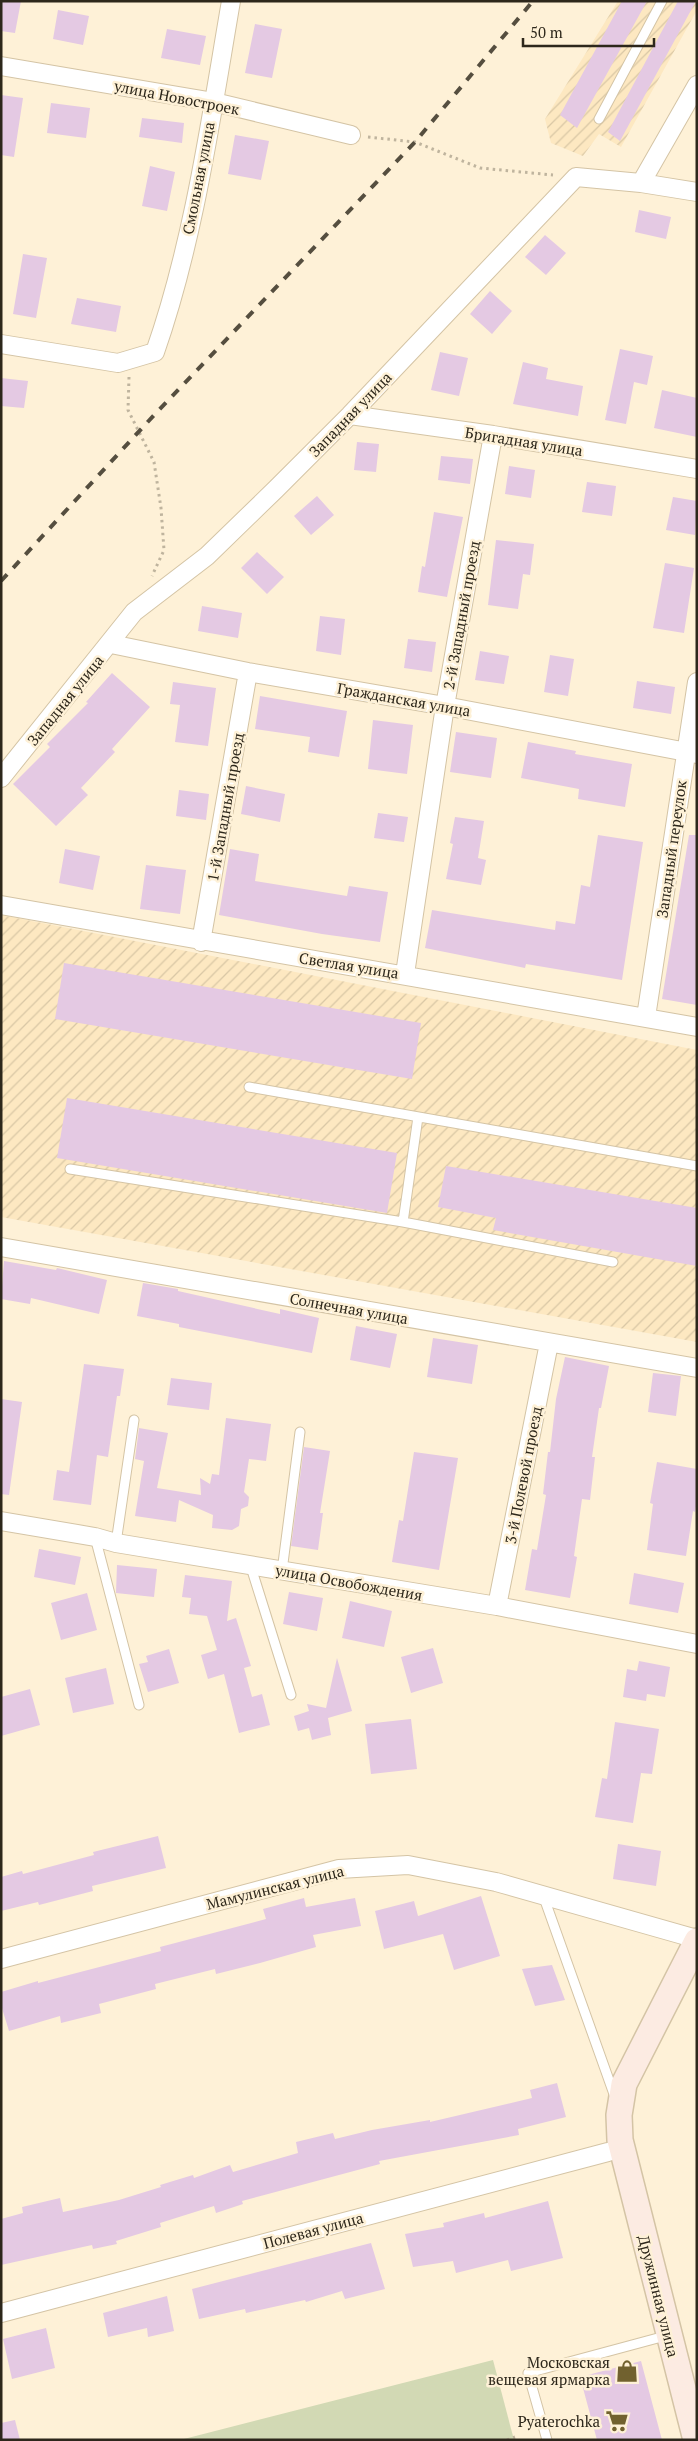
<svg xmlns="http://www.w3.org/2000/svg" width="698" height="2441" font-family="'PT Serif',serif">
<defs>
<pattern id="industrial-furrows" width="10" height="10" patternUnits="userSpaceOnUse" patternTransform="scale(1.25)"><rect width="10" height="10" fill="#fde8c1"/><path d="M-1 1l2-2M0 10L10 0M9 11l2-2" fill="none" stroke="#d9c7a5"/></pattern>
</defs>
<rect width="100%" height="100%" fill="#fef1d7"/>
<!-- industrial -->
<path fill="url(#industrial-furrows)" d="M618 1H697V10L621 147 599 134 583 156 551 143 545 119Z
M1 915 697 1050V1342L1 1217Z"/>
<!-- park -->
<path fill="#d2d9b4" d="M493 2360 514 2440H180Z"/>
<!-- building -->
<path fill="#e4c9e3" d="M1 1H21L15 33 1 31Z
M622 1H647L577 128 560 115Z
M678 1H696L620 141 608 132Z
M58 10 89 16 83 45 53 39Z
M255 24 282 29 272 78 245 73Z
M167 29 206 36 200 65 161 58Z
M1 95 23 98 14 157 1 155Z
M51 103 90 108 86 138 47 133Z
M142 118 184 123 182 143 139 137Z
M235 135 269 141 261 180 228 174Z
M150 166 175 172 167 211 142 206Z
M639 210 671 217 666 239 635 232Z
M545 235 566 253 546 275 525 257Z
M23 254 47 258 36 318 13 314Z
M490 291 512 311 492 334 470 314Z
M77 298 121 306 116 332 71 324Z
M620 349 653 356 647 385 634 382 626 424 605 420Z
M440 352 468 358 459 396 431 390Z
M523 362 548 368 546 379 583 386 578 416 513 404Z
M1 378 28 381 24 408 1 406Z
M662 390 697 398V437L654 428Z
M357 442 379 444 376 472 354 470Z
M441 456 473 459 470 484 438 480Z
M509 466 535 470 531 498 505 494Z
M587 482 616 486 612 516 582 512Z
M317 496 334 515 311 535 294 516Z
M673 497 697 501 695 535 666 530Z
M434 512 463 517 447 597 418 592 422 566 425 567Z
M496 540 534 544 530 575 523 574 518 609 488 605Z
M257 552 284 577 267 594 241 568Z
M665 563 694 568 684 633 653 628Z
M202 606 242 613 238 638 198 631Z
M320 616 345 619 341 655 316 651Z
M408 639 436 642 432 672 404 668Z
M480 651 509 656 504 684 475 680Z
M550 655 574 659 568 696 544 692Z
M112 673 150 707 112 749 115 752 81 788 88 795 56 826 13 784 50 747 47 744 88 703 86 702Z
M637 681 675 687 671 714 633 708Z
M173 682 216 688 208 746 175 742 180 705 170 704Z
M260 696 347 711 339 757 308 752 310 737 255 729Z
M373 720 413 725 407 774 368 769Z
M456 732 497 738 491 778 450 772Z
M528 742 576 751 575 754 632 764 625 807 578 799 579 789 521 778Z
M246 786 285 794 280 822 241 814Z
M179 790 209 794 206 820 176 816Z
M378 813 408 817 404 842 374 838Z
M455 817 484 821 478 858 486 860 481 885 446 879 453 844 450 843Z
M598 835 643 842 622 980 526 964 525 968 425 948 432 910 555 930 556 921 575 924 581 885 590 887Z
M689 835H697V1005L662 999Z
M65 849 100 856 93 890 59 883Z
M230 849 259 854 255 881 347 896 349 886 388 892 380 942 322 934 219 915Z
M146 865 186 870 180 914 140 909Z
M64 963 421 1023 412 1079 55 1019Z
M67 1098 397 1153 387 1213 57 1158Z
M446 1166 697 1208V1266L493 1230 496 1218 438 1207Z
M4 1261 56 1270 57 1268 107 1280 99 1314 31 1298 30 1304 1 1299Z
M143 1283 178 1289V1291L280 1314V1309L319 1318 312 1353 179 1327V1324L137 1316Z
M356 1326 397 1334 390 1368 350 1360Z
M433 1338 478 1345 472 1384 427 1377Z
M565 1357 609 1366 601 1408H599L592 1457H595L590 1500 582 1499 574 1556 577 1557 570 1598 525 1590 532 1549 537 1550 546 1495 543 1494 548 1452H550L556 1399Z
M84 1364 124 1369 120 1396H117L108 1457 97 1455 91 1505 53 1500 57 1470 69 1472Z
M653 1373 681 1376 676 1416 648 1412Z
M171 1378 212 1383 209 1410 167 1405Z
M1 1399 22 1402 9 1495 1 1494Z
M226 1418 271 1424 266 1461 249 1459 244 1492 249 1497 248 1506 241 1509 239 1526 232 1530 212 1528 213 1515 179 1500 176 1522 135 1516 144 1461 135 1459 139 1428 168 1433 157 1488 201 1495 200 1478 210 1484 212 1474 219 1475Z
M304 1447 330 1451 320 1513H323L318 1550 291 1546Z
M414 1452 458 1458 439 1570 392 1562 399 1520 403 1521Z
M657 1462 697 1469V1501L695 1512 693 1511 686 1556 647 1550 653 1504 650 1503Z
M39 1549 81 1557 75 1585 34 1577Z
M117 1565 157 1569 154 1597 116 1593Z
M634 1573 684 1583 678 1613 629 1604Z
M185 1575 232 1581 227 1621 236 1618 251 1666 244 1668 252 1697 262 1694 270 1725 239 1733 224 1674 208 1679 201 1655 217 1650 207 1616 189 1614 191 1598 182 1597Z
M289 1592 323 1598 317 1631 283 1624Z
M87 1593 97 1630 61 1640 51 1603Z
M350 1601 392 1611 384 1647 342 1638Z
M433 1648 443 1683 411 1693 401 1657Z
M169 1649 179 1683 148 1692 139 1664 148 1662 146 1656Z
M337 1658 352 1711 328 1718 331 1735 312 1740 309 1728 298 1731 294 1716 309 1711 307 1704 326 1708Z
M639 1661 670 1667 665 1697 647 1694 646 1701 623 1697 627 1669 637 1671Z
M106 1668 114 1704 73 1713 65 1678Z
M30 1689 40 1725 1 1736V1697Z
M411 1719 417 1769 371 1774 365 1724Z
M615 1722 659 1729 652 1774 641 1773 633 1823 595 1817 602 1778 607 1779Z
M158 1836 166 1868 92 1886 93 1891 39 1905 38 1902 1 1911V1877L22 1871 23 1874 94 1855 93 1852Z
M618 1844 661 1851 656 1886 613 1879Z
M481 1896 500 1956 454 1970 443 1934 384 1949 375 1911 414 1901 418 1916Z
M304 1898 306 1907 355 1898 361 1926 313 1935 316 1947 260 1963 216 1974 215 1969 155 1984 156 1989 99 2004 101 2013 61 2023 60 2016 9 2031 1 2005V1992L38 1981V1983L111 1964 161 1951 160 1947 266 1919 263 1909Z
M552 1965 565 2000 535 2006 522 1969Z
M557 2083 566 2117 518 2129 519 2135 379 2161 380 2164 242 2201 243 2204 216 2213 214 2206 160 2223 161 2227 116 2241 117 2244 93 2249 92 2245 1 2265V2219L23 2213 22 2207 60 2198 63 2212 119 2200 161 2187 160 2185 193 2175 194 2178 230 2165 233 2172 298 2153 296 2142 333 2133 335 2139 372 2130 430 2120V2122L532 2098 530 2090Z
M548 2201 563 2258 511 2271 508 2260 456 2273 453 2261 413 2267 405 2234 444 2227 443 2223 484 2213 485 2218Z
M371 2243 385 2289 345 2299 342 2291 306 2302 305 2300 246 2313 245 2309 199 2319 192 2289Z
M167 2296 174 2331 148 2337 147 2328 108 2337 103 2313Z
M46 2328 55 2368 12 2379 3 2339Z
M641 2361 662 2440H597L580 2377Z
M15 2420 20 2440H1V2423Z"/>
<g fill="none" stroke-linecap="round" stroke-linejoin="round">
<defs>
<path id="lane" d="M599 119 662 1
M249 1087 697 1166
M418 1117 403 1222 613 1262
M70 1169 403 1222
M95 1537 139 1705
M116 1543 134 1420
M250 1564 291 1695
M282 1571 300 1432
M543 1895 615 2097
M547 2440 528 2373 669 2335"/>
<path id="street" d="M1 66 214 102 351 135
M641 183 697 85
M1 344 118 363 155 352C194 241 211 117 231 1
M350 415 493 435 697 469
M111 644 248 672 445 706 697 754
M1 778 134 612 207 556 276 489 350 415 576 177 641 183 697 192
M1 905 697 1027
M201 942 248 672
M405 974 445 706 493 435
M646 1017 697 682
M1 1247 697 1368
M1 1521 95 1537 116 1543 497 1606 697 1644
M497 1606 549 1343
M1 1959 339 1869 408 1865 496 1882 697 1939
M1 2313 608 2152 618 2149 624 2152"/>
<path id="secondary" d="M696 2440 620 2140 619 2115 624 2084 697 1941"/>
</defs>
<!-- lane casing -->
<use href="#lane" stroke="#d4c4a5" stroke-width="11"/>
<!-- street casing -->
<use href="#street" stroke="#d4c4a5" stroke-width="20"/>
<!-- secondary casing -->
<use href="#secondary" stroke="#d4c4a5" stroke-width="28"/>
<!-- path -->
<path stroke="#bfb49e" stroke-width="3" stroke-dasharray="2.5 4" stroke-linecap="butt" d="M368 137 415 142 480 168 553 175
M129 377 128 410 154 462 161 508 164 550 152 576
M507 2440 515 2437"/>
<!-- lane -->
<use href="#lane" stroke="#fff" stroke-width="9"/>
<!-- street -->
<use href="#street" stroke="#fff" stroke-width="18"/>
<!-- secondary -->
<use href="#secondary" stroke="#fcebe2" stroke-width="25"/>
<!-- rail -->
<path stroke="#554e3f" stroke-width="4" stroke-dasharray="9 9" stroke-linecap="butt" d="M1 581 156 413 415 142 533 1"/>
</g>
<!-- icons -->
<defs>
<symbol id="shop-bare" viewBox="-9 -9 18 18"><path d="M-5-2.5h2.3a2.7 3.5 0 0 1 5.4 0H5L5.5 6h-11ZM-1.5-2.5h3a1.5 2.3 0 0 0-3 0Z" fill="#71612f" stroke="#fef1d7" stroke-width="2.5" paint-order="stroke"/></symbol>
<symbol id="supermarket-bare" viewBox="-9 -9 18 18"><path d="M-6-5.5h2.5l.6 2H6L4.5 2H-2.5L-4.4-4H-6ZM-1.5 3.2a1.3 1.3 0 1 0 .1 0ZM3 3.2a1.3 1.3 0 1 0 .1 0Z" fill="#71612f" stroke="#fef1d7" stroke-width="2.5" paint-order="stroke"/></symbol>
</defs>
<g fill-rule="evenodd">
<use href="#shop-bare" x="611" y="2355" width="32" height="32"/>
<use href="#supermarket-bare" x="601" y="2405" width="32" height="32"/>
</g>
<g text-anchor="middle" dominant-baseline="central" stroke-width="5" stroke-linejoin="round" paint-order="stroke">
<!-- street labels -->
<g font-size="15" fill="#2d271b" stroke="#fef1d7">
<text transform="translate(177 97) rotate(11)">улица Новостроек</text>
<text transform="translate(198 178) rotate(-79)">Смольная улица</text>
<text transform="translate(350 414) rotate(-46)">Западная улица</text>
<text transform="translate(524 441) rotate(9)">Бригадная улица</text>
<text transform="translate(461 615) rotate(-80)">2-й Западный проезд</text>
<text transform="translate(404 699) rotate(10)">Гражданская улица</text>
<text transform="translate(65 700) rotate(-51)">Западная улица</text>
<text transform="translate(225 807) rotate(-80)">1-й Западный проезд</text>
<text transform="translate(671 849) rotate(-82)">Западный переулок</text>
<text transform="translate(349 965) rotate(9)">Светлая улица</text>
<text transform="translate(349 1308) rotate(10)">Солнечная улица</text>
<text transform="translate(523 1475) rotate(-79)">3-й Полевой проезд</text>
<text transform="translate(349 1582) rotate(10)">улица Освобождения</text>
<text transform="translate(275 1887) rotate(-14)">Мамулинская улица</text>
<text transform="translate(313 2230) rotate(-15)">Полевая улица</text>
<text transform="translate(659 2296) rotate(76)">Дружинная улица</text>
</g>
<!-- poi labels -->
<g font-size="15" fill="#2d271b" stroke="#fef1d7" text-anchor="end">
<text x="610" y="2362">Московская<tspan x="610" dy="17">вещевая ярмарка</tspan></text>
<text x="600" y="2421">Pyaterochka</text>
</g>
</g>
<!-- border -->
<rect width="698" height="2441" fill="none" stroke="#2d271b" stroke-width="5"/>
<!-- scale -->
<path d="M523 38v8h131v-8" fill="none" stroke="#2d271b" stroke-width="2.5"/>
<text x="530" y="38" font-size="15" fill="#2d271b" stroke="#fef1d7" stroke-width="4" paint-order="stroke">50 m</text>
</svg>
